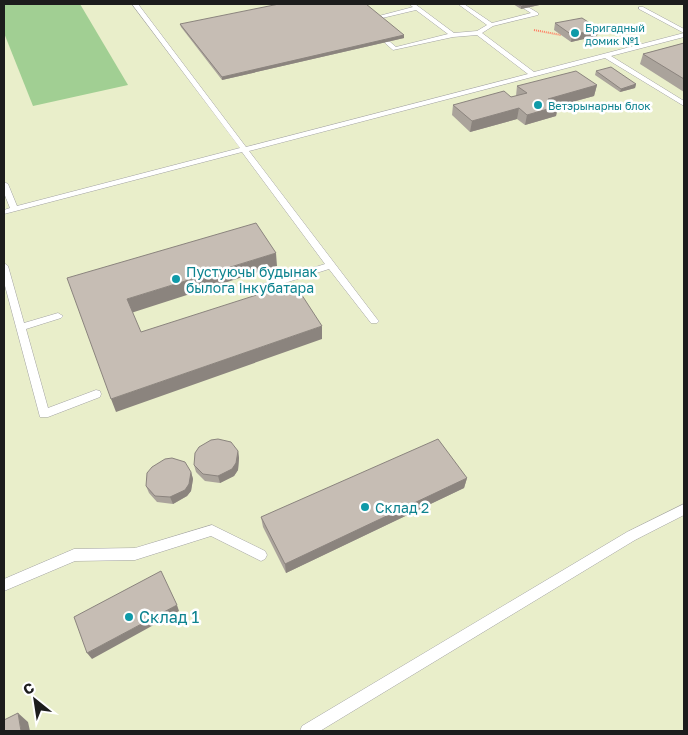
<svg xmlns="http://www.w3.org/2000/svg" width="688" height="735" font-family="'Golos Text',sans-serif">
<rect width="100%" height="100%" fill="#eeeae0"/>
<!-- farmland -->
<path fill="#e9eeca" d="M4 4H684V731H4Z"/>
<!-- forest -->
<path fill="#a1cf93" d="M4 4H80L128 85 33 106 4 33Z"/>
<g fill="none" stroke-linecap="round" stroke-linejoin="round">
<defs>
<path id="lane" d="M132 4H138L246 147 528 74 477 35 453 37 393 50 385 43V41H389L396 47 448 34 416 10 378 19 375 17 413 7 409 4H415L454 33 477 31 487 25 458 4H464L492 23 531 13 523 8 528 7 538 13V15L493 26 482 33 534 72 684 33V37L611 56 684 101V106L605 58 249 151 377 319 379 321 377 323H371L329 269 253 293H247L245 291 247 289 325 264 242 152 4 214V210L10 208 4 193V182L8 184 17 206 240 148Z
M639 7H643L684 29V33L639 9Z
M4 263 8 266 24 323 58 313 63 316 61 318 26 329 48 408 96 390 100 391 101 394 100 397 48 417H40L4 282Z
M684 504V515L635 540 320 731H300L302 726 627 532Z
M212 525 265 551 267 555 265 559 261 561 211 536 135 560 75 561 4 591V579L74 549 135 548Z"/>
</defs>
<!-- lane casing -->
<use href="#lane" stroke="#a3a3a3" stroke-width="1"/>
<!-- path -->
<path stroke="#ff7b60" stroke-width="2" stroke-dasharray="1 1" stroke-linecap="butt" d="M534 30 561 35"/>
<!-- lane -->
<use href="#lane" fill="#fff" fill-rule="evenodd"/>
</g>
<!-- wall -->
<path fill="#aaa39b" d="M513 4H544L521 9Z
M555 23 597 36 571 42 554 30Z
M180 24 404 35V38L222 80 181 27Z
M684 43V92L640 64 643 54Z
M596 71 636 84 635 88 620 92 595 75Z
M597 85 594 96 558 106 556 116 525 125 517 119 470 132 452 115 453 105 516 96 517 86Z
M238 451 239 458 238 470 234 476 220 483 205 481 196 472 194 465Z
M191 472 193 479 191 491 187 496 173 504 157 502 149 493 146 486Z
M467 478 464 488 286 573 263 527 261 517Z"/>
<!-- shaded-wall -->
<path fill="#8b847e" d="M530 4H544L521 9V6Z
M599 29 597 36 571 42 572 35Z
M404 35V38L222 80V77Z
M636 84 635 88 620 92 621 89Z
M597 85 594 96 546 109 548 99Z
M558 106 556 116 525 125 527 115Z
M519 108 517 119 470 132 472 121Z
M276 253 277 266 131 313 127 299Z
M322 326V339L116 412 111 399Z
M238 451 239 458 238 470 234 476 220 483 218 476Z
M191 472 193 479 191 491 187 496 173 504 170 497Z
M467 478 464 488 286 573 285 564Z
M177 605 179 611 92 659 87 653Z
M18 713 28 722 30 731H21Z"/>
<!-- building -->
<path fill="#c6bdb4" stroke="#8b847e" d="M279 4H366L404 35 222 77 180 24Z
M518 4H530L521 6Z
M582 18 599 29 572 35 555 23Z
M684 43V79L643 54Z
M611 67 636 84 621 89 596 71Z
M576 71 597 85 548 99 558 106 527 115 519 108 472 121 453 105 504 91 511 97 527 93 517 86Z
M256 223 276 253 127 299 141 332 294 283 322 326 111 399 67 278Z
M218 439 231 442 238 451 236 463 232 469 218 476 203 474 194 465 195 453 199 447 211 440Z
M438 439 467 478 285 564 261 517Z
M172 458 185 462 191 472 189 484 185 490 170 497 155 496 146 486 147 473 152 467 165 459Z
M161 571 177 605 87 653 74 617Z
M18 713 21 731H4V720Z"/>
<!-- markers -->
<g fill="#0f9aa8" stroke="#fff" stroke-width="2">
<circle cx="575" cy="33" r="5"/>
<circle cx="538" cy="105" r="5"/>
<circle cx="176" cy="279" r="5"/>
<circle cx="365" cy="507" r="5"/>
<circle cx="129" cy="617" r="5"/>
</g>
<g text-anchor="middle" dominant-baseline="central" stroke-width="5" stroke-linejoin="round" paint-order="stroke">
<!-- far-culture labels -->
<g font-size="11" fill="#0d838f" stroke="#fff" text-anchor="start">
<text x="585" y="27">Бригадный<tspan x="585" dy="13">домик №1</tspan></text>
<text x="548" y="105">Ветэрынарны блок</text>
</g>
<!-- culture labels -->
<g font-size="14" fill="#0d838f" stroke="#fff" text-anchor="start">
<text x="186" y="271">Пустуючы будынак<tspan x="186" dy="16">былога інкубатара</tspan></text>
<text x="375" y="507">Склад 2</text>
</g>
<!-- near-culture labels -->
<g font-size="16" fill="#0d838f" stroke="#fff" text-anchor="start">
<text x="139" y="617">Склад 1</text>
</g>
</g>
<!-- border -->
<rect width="688" height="735" fill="none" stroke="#1c1c1c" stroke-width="10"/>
<!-- north arrow -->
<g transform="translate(35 700) rotate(330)" stroke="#ffffff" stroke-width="4" paint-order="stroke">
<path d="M0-4L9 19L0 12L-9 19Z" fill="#1c1c1c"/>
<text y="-8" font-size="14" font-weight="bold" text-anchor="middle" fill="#1c1c1c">С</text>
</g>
</svg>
